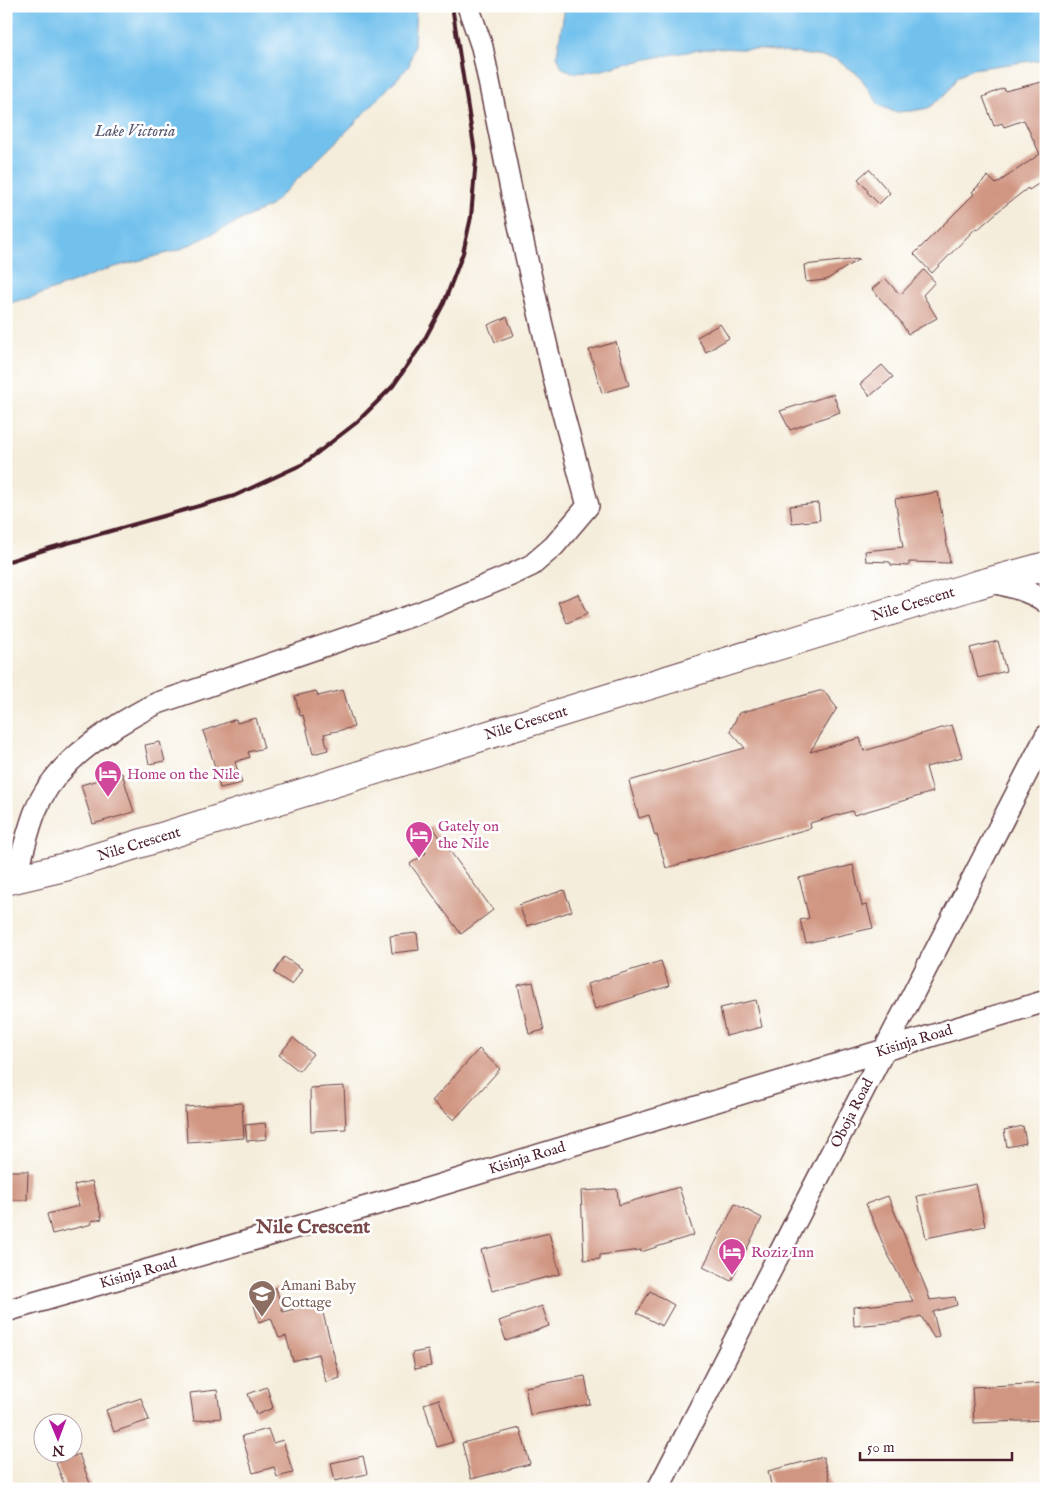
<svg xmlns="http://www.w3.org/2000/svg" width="1052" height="1495" font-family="'IM FELL English',serif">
<rect width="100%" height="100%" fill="#fff"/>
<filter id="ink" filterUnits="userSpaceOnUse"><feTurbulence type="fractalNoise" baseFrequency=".02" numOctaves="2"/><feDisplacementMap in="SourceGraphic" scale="10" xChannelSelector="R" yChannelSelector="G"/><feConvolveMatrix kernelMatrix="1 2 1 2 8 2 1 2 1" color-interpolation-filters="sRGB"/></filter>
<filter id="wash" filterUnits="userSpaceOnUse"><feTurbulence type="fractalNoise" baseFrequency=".0096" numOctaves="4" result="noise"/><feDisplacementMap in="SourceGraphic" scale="20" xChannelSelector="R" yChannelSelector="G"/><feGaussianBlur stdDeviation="1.12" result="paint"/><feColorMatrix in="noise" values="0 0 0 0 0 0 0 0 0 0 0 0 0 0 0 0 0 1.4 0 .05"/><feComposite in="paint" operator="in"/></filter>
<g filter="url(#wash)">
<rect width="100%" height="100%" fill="#f5eddb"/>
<!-- water -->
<path fill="#72c1ed" stroke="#5e708c" d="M6 6H416L414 45 409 66 354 124 270 206 179 250 111 268 36 296 6 304Z
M563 6H1046V59L972 69 957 77 945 95 928 108 912 111 894 112 879 105 859 75 836 59 809 55 765 50 712 48 662 56 621 65 599 71 575 73 562 68 557 55 564 12Z"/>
<g id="blocks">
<!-- building -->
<path fill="#d09682" d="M1042 82 1046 98V179L1029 190 1028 188 1002 208 977 230 976 228 932 273 914 254 974 194 972 192 988 176 996 184 1040 154 1024 120 1004 127 1002 123 994 126 983 97 1004 88 1005 91Z
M869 169 890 193 879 204 867 192 868 191 858 179Z
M859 259 826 280 806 282 804 265Z
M924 270 935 282 923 295 937 318 908 334 900 321 872 289 885 278 900 295Z
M507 317 514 335 495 342 488 325Z
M720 324 729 338 706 352 697 337Z
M616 342 629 385 602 393 589 350Z
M882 365 893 377 870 396 860 384Z
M833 394 840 412 790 430 780 411Z
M938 492 950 563 909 562V566L891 565 890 562 866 561 865 551 903 547 895 499Z
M818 503 820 520 792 523 790 506Z
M578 594 587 614 567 623 558 602Z
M998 641 1006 671 978 678 970 648Z
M343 690 354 727 324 734 328 750 313 754 303 715 300 716 295 696 316 691 318 696Z
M823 690 837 708 810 752 860 738 864 751 952 725 962 757 926 767 933 792 854 815 852 811 810 823 811 828 666 868 657 835 655 836 649 815 639 818 629 781 745 748 730 731 739 713Z
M256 718 264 748 248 752 250 757 235 762 242 783 220 788 213 760 203 731 236 719 237 723Z
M160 742 165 761 149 764 145 745Z
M122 773 134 812 93 824 81 785Z
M431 825 493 910 461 934 410 864 426 853 415 837Z
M853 865 862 906 867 905 873 928 806 943 800 920 809 918 799 878Z
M564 890 572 911 527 926 519 905Z
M417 933 419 950 392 953 390 936Z
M284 957 302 969 292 985 274 973Z
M661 961 669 986 595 1009 587 984Z
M533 982 544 1030 529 1034 518 985Z
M756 1000 762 1027 726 1036 720 1008Z
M293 1038 313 1054 299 1071 279 1055Z
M479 1049 500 1069 454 1120 432 1101Z
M344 1086 346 1129 311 1131 310 1088Z
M242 1103 244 1138 187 1142 185 1107Z
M265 1123 267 1139 247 1141 245 1125Z
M1023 1126 1026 1143 1007 1147 1004 1130Z
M6 1171H28L27 1200H6Z
M92 1181 102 1219 91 1221 92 1224 52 1234 47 1214 79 1206 74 1185Z
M976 1184 985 1226 926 1238 917 1196Z
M679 1187 694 1235 641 1252V1250L600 1255V1259L584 1260 581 1191 617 1189 619 1205Z
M888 1196 927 1291 930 1300 955 1297 957 1305 933 1312 939 1336 934 1338 921 1316 900 1322 854 1326 853 1307 913 1301 886 1251 866 1204Z
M735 1204 762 1218 731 1281 703 1267Z
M549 1233 560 1274 492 1291 481 1250Z
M276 1288 283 1312 320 1302 340 1378 326 1382 318 1354 293 1361 286 1336 279 1338 271 1318 259 1322 251 1295Z
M650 1291 674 1305 662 1326 637 1313Z
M542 1306 549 1326 506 1341 499 1321Z
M428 1350 431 1366 415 1369 412 1353Z
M585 1376 590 1404 530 1415 525 1387Z
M1046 1383V1420L974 1423 972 1387Z
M267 1387 273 1408 256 1415 248 1394Z
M217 1390 221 1418 194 1421 190 1393Z
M141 1398 149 1420 114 1432 106 1410Z
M439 1399 453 1442 437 1447 424 1404Z
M520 1428 530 1464 471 1479 462 1443Z
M268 1429 273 1443 283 1440 293 1473 277 1477 274 1467 253 1473 242 1436Z
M79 1454 92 1489H66L56 1463Z
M363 1456 367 1474 335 1481 331 1463Z
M823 1457 832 1489H772L768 1471Z"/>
</g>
</g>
<g filter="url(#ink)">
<use href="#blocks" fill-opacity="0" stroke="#643e45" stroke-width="1"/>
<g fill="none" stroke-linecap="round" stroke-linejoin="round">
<defs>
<path id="street" d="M989 581C1009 586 1028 590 1046 602
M16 878C22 856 27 833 35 812 50 773 84 747 118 725 131 717 144 709 158 703L419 613 511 575 532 565 554 546 588 506 557 391 513 199 482 47 468 6
M6 1311 394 1199 1046 1001
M658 1489 1046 736"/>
<path id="secondary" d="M6 881 65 867 504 730 976 585 1046 566"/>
</defs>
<!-- street casing -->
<use href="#street" stroke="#643e45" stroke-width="24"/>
<!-- secondary casing -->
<use href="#secondary" stroke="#643e45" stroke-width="30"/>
<!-- street -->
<use href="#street" stroke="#fff" stroke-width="21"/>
<!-- secondary -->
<use href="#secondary" stroke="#fff" stroke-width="28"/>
<!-- rail -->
<path stroke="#4a1f2b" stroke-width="4" d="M6 562 47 549 234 496 303 464 356 423 393 386 422 344 444 303 463 253 471 217 476 159 452 6"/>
</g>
</g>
<!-- icons -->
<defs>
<symbol id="hotel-pin" viewBox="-11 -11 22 30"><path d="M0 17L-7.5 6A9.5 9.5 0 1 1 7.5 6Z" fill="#d1479c" stroke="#fff"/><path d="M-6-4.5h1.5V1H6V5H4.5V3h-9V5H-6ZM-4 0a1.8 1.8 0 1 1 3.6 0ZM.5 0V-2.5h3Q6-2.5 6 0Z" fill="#fff"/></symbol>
<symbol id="school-pin" viewBox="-11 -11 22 30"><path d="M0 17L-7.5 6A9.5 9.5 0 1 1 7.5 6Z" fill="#8d6e63" stroke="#fff"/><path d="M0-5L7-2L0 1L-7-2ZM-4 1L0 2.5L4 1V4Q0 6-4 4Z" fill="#fff"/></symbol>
</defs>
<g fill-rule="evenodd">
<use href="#hotel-pin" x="92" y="758" width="32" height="43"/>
<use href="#hotel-pin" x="403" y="819" width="32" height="43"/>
<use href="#hotel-pin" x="716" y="1236" width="32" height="43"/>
<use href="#school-pin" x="246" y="1278" width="32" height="43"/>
</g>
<g text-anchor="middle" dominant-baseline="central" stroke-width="5" stroke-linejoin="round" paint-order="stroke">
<!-- street labels -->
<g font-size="15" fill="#4a1f2b" stroke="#fff">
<text transform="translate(913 604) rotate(-17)">Nile Crescent</text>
<text transform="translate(526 723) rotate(-17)">Nile Crescent</text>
<text transform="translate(139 844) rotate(-17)">Nile Crescent</text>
<text transform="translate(914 1041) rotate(-17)">Kisinja Road</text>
<text transform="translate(852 1113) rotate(-63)">Oboja Road</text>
<text transform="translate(527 1158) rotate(-17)">Kisinja Road</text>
<text transform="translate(138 1273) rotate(-16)">Kisinja Road</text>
</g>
<!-- hotel labels -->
<g font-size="15" fill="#b23c85" stroke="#fff" text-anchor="start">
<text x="127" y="774">Home on the Nile</text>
<text x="438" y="826">Gately on<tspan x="438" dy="17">the Nile</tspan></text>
<text x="751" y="1252">Roziz Inn</text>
</g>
<!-- education labels -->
<g font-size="15" fill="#785e54" stroke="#fff" text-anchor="start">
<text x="281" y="1285">Amani Baby<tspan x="281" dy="17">Cottage</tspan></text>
</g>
<!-- water labels -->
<g font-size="16" font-style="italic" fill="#58586f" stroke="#fff">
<text x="135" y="132">Lake Victoria</text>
</g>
<!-- district labels -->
<g font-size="20" font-weight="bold" fill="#794949" stroke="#fff">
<text x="313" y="1227">Nile Crescent</text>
</g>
</g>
<!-- margin -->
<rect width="1052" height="1495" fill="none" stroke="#fff" stroke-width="25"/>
<!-- north arrow -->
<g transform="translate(58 1438) rotate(179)"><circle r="24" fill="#ffffff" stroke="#b7a5aa"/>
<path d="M0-4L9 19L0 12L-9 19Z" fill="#b5179e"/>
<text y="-8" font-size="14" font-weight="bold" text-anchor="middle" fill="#4a1f2b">N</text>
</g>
<!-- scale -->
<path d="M860 1452v8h152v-8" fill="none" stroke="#4a1f2b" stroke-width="2.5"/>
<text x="867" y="1452" font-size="15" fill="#4a1f2b" stroke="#ffffff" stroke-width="4" paint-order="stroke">50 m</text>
</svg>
